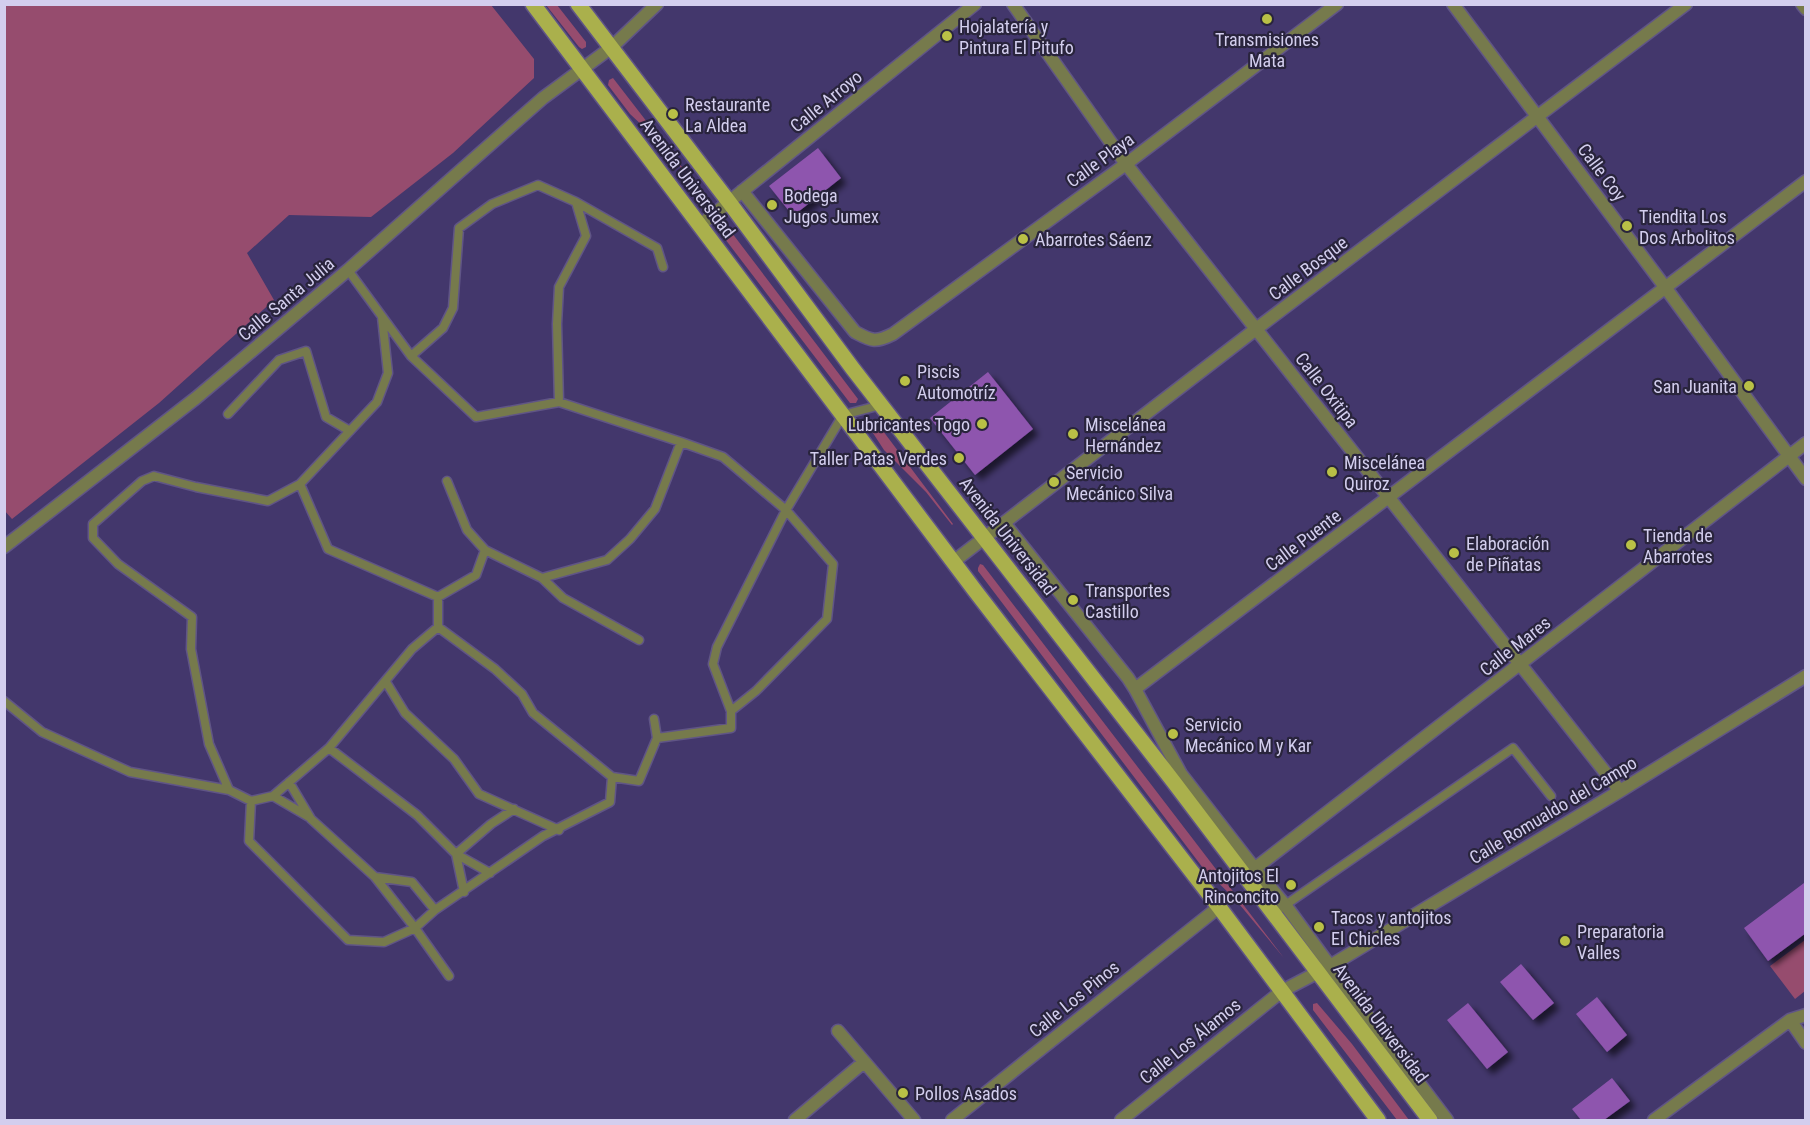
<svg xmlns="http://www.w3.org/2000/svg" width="1810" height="1125" font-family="'Roboto Condensed',sans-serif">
<defs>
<filter id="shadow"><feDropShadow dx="5.5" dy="5.5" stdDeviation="3" flood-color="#0009"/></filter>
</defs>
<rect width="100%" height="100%" fill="#43376c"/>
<!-- green -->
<path fill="#964c6e" d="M5 4 491 5 534 59V78L453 153 371 217 289 215 247 253 274 300 159 403 12 519 4 510Z
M546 5H557L586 42V47L582 49 579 47Z
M613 78 695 184V185L661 143 630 114 608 85 609 80Z
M724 227 729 229 858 399 856 403H850L722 235 721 231Z
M876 425 880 427 953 524 952 525 926 492 884 450 871 430 872 427Z
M980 564 983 565 1284 958 1235 899 1203 868 978 571V568Z
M1805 940V991L1795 999 1770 966Z
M1317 1003 1352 1044 1409 1120H1397L1313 1010V1004Z"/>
<!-- building -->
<path fill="#8e54ae" filter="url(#shadow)" d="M818 148 841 178 793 216 769 186Z
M988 372 1033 429 975 475 930 418Z
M1804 883 1806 933 1768 961 1744 928Z
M1521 964 1554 1003 1533 1020 1500 982Z
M1597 997 1627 1035 1607 1052 1576 1014Z
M1468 1003 1508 1052 1487 1069 1447 1020Z
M1612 1078 1630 1101 1604 1120H1581L1572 1109Z"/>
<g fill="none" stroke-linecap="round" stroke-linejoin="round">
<defs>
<path id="service" d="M576 202 657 248 663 267
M348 270 411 356 476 417 559 402 681 442 723 457 786 510 833 564 827 619 756 691 731 711V728L657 738
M411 356 443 328 453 308 459 228 492 204 538 185 576 202 586 236 559 287 557 324 559 402
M228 414 279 360 306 351 326 417 350 431
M447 481 467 530 485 550 542 578 563 598 639 640
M300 484 268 501 196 487 154 476 142 481 93 524V538L118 564 192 617 191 649 209 744 229 790 251 801 273 796 329 748 412 649 438 627V597L328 549 300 484 377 402 388 373 382 317
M542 578 607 560 630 539 655 509 681 442
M438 597 476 575 485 550
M438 627 495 669 522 694 533 713 612 777
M386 682 405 713 454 759 479 794 559 830
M4 701 42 732 130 772 229 790
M731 711 713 664 717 647 786 510 843 415 881 405
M329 748 417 815 456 854 490 873
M289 782 311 819 375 877 412 882 435 910
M273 796 309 817
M251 801 249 841 348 940 384 942 415 928 435 910 543 836 610 802 612 777 639 781 657 738 654 719
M375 877 415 928 449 976
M464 892 456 854 491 824 514 809
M1281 908 1513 748 1551 796"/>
<path id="minor" d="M1013 4 1126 164 1620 791
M1453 4 1665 287 1806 479
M1802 4 1806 9
M742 191 855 332C872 341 875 343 893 334L1126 164 1337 4
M699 226 975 4
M1004 523 1128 678 1135 689 1806 181
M4 547 196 398 348 270 543 98 612 47 657 4
M953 562 1256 329 1686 4
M1135 689 1181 774 1255 869 1286 906 1330 966 1447 1120
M1245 876 1806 443
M1790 1020 1806 1043
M838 1031 914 1120
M795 1120 864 1062
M952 1120 1219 907
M1121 1120 1282 991 1330 966 1620 791 1806 676
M1654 1120 1790 1020 1806 1015"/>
<path id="primary" d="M533 4 976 592 1219 907 1378 1120
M578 4 729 202 853 369 1173 781 1430 1120"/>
</defs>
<!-- service casing -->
<use href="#service" stroke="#605586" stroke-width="11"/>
<!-- minor casing -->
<use href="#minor" stroke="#605586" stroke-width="15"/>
<!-- primary casing -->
<use href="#primary" stroke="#605586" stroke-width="18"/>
<!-- service -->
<use href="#service" stroke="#767a4c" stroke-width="8"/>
<!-- minor -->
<use href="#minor" stroke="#767a4c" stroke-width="12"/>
<!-- primary -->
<use href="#primary" stroke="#aab04c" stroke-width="15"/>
</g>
<!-- markers -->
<g fill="#b9c046" stroke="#29243c" stroke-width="2">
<circle cx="1267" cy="19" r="6"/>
<circle cx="947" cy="36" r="6"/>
<circle cx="673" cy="114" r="6"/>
<circle cx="772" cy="205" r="6"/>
<circle cx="1627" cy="226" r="6"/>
<circle cx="1023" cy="239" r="6"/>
<circle cx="905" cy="381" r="6"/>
<circle cx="1749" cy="386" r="6"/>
<circle cx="982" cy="424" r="6"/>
<circle cx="1073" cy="434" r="6"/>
<circle cx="959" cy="458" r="6"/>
<circle cx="1332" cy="472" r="6"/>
<circle cx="1054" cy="482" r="6"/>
<circle cx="1631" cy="545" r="6"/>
<circle cx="1454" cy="553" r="6"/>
<circle cx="1073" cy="600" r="6"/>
<circle cx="1173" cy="734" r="6"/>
<circle cx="1291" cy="885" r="6"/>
<circle cx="1319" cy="927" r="6"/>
<circle cx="1565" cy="941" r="6"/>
<circle cx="903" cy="1093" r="6"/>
</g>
<g text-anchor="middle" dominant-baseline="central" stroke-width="4.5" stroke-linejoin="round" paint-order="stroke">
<!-- poi labels -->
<g font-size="18" fill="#d3ceee" stroke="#29243c" text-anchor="start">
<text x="959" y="26">Hojalatería y<tspan x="959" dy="21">Pintura El Pitufo</tspan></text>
<text x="1267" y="39" text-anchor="middle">Transmisiones<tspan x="1267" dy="21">Mata</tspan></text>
<text x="685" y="104">Restaurante<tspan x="685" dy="21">La Aldea</tspan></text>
<text x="784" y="195">Bodega<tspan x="784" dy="21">Jugos Jumex</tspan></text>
<text x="1639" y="216">Tiendita Los<tspan x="1639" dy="21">Dos Arbolitos</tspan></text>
<text x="1035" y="239">Abarrotes Sáenz</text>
<text x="917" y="371">Piscis<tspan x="917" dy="21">Automotríz</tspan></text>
<text x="1737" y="386" text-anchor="end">San Juanita</text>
<text x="970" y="424" text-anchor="end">Lubricantes Togo</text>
<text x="1085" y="424">Miscelánea<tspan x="1085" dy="21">Hernández</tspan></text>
<text x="947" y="458" text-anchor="end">Taller Patas Verdes</text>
<text x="1344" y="462">Miscelánea<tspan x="1344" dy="21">Quiroz</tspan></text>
<text x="1066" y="472">Servicio<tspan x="1066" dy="21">Mecánico Silva</tspan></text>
<text x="1643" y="535">Tienda de<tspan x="1643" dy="21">Abarrotes</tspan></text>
<text x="1466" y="543">Elaboración<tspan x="1466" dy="21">de Piñatas</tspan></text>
<text x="1085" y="590">Transportes<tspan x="1085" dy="21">Castillo</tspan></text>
<text x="1185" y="724">Servicio<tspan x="1185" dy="21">Mecánico M y Kar</tspan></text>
<text x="1279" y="875" text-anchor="end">Antojitos El<tspan x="1279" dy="21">Rinconcito</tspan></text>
<text x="1331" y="917">Tacos y antojitos<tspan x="1331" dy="21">El Chicles</tspan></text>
<text x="1577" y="931">Preparatoria<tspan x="1577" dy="21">Valles</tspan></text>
<text x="915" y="1093">Pollos Asados</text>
</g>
<!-- street labels -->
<g font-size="18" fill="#d3ceee" stroke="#29243c">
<text transform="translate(826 101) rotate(-39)">Calle Arroyo</text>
<text transform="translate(1100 160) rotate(-36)">Calle Playa</text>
<text transform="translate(1602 172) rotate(53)">Calle Coy</text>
<text transform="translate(688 178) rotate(53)">Avenida Universidad</text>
<text transform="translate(1308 268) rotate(-37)">Calle Bosque</text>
<text transform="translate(286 299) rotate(-40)">Calle Santa Julia</text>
<text transform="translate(1327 390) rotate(52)">Calle Oxitipa</text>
<text transform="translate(1008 536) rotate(52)">Avenida Universidad</text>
<text transform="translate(1303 540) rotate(-37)">Calle Puente</text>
<text transform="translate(1515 646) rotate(-38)">Calle Mares</text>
<text transform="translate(1553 810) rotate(-31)">Calle Romualdo del Campo</text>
<text transform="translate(1074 999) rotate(-39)">Calle Los Pinos</text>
<text transform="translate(1381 1023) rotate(53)">Avenida Universidad</text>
<text transform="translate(1190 1041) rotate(-39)">Calle Los Álamos</text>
</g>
</g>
<!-- border -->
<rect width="1810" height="1125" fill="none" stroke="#d3ceee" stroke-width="12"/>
</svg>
